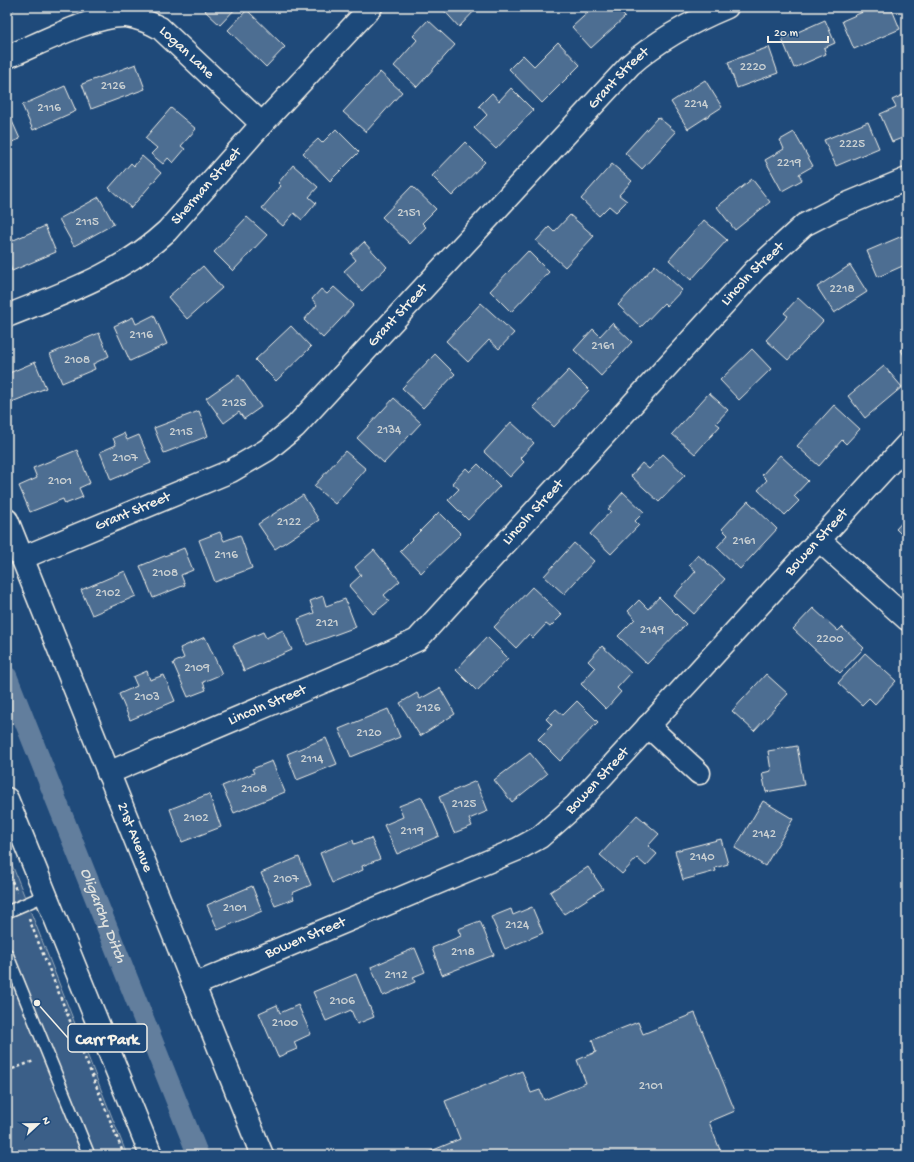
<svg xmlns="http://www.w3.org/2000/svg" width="914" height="1162" font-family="'Gochi Hand',sans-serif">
<rect width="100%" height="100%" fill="#1f4a7a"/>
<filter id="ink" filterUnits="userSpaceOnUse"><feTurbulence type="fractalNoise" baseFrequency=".025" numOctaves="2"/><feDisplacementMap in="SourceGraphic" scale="8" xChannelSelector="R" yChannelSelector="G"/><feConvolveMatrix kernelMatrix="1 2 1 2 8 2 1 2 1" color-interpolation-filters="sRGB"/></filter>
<g filter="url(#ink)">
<!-- green -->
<path fill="#3a5f88" stroke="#97a8b8" d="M7 852 127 1155H7Z"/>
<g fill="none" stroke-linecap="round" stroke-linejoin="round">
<!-- canal -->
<path stroke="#627e9d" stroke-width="21" id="s1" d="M7 677 198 1155"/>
</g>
<!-- building -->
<path fill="#4d6e92" stroke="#f4f1e8" d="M7 7H19L7 12Z
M208 7H237L220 25 205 11Z
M441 7H478L459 27Z
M594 7H616L625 17 591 48 572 27Z
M874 7H891L900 29 854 49 842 21Z
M247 10 285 47 266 67 228 30Z
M428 20 455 45 417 87 394 66 417 40 413 36Z
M825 20 835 43 824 48 826 54 794 68 782 39Z
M558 42 580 65 542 103 509 69 523 55 534 66Z
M769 47 778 73 737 88 728 62Z
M136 64 145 89 91 109 82 84Z
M380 72 402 92 366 132 343 112Z
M705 80 722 107 688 129 671 102Z
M65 86 76 111 33 130 22 105Z
M511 88 533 110 496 149 474 128 487 115 479 106 492 93 499 101Z
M907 93V136L892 142 880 114 896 107 892 100Z
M171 108 196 129 181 146 185 149 173 163 168 158 163 164 151 154 157 148 145 138Z
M8 112 20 139 7 144V113Z
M658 117 676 132 642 169 625 153Z
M868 122 879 148 836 166 824 140Z
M336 129 359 152 330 181 303 153 318 139 322 143Z
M794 132 813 166 799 174 802 180 782 191 765 160 784 149 780 140Z
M465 142 485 162 452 196 432 176Z
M142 156 161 173 131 208 109 188 131 163 134 166Z
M612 164 632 181 619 195 627 201 616 212 609 206 599 216 581 199Z
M293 165 318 187 309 197 316 203 302 220 294 213 283 226 262 208 281 186 278 183Z
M752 179 770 202 735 230 717 207Z
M412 186 436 209 422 223 426 227 410 244 382 217Z
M99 197 114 224 74 246 59 219Z
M570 215 594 236 565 267 536 241 549 227 554 232Z
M247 217 267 235 233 271 214 252Z
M704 220 727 240 691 280 669 260Z
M45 226 56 252 12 271 7 259V243Z
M907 234V264L878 277 867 251Z
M364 242 387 267 362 291 344 271 356 260 351 254Z
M528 251 549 272 511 312 490 291Z
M655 265 682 290 667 306 664 303 641 327 618 305Z
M850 265 867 292 834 313 817 287Z
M203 266 222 288 187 319 168 297Z
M334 287 354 305 323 338 304 320 317 305 312 299 321 289 327 294Z
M798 298 823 321 788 360 766 340 788 316 784 313Z
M481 303 514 333 499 349 489 340 468 362 446 341Z
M154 315 167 344 130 361 114 326 133 317 136 324Z
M612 323 632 342 601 376 574 350 593 329 600 336Z
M291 326 311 347 276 381 255 360Z
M99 333 109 356 93 364 95 369 62 383 50 354Z
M907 347V361L901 350Z
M752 349 771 369 739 400 720 380Z
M435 354 455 374 423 408 402 388Z
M35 362 46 388 7 404V374Z
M884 366 902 387 865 418 848 396Z
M569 370 589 390 554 427 533 407Z
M239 375 261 407 244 419 239 412 224 423 206 398Z
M709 393 728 410 716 423 720 426 695 454 672 434Z
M394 398 421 423 384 463 357 438Z
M834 405 860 429 846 444 842 440 819 466 797 446Z
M199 411 208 436 164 453 154 428Z
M511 422 534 443 520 458 524 462 510 477 484 452Z
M124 433 127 440 139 435 151 463 111 480 100 452 116 445 113 438Z
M77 450 90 483 79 488 83 497 65 504 63 499 30 512 19 486 37 478 33 468Z
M345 451 366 469 335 504 314 486Z
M663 454 685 475 659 502 631 476 642 463 649 469Z
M780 455 808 481 794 496 799 501 785 515 758 490 767 480 762 475Z
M478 464 500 486 468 520 448 500 459 489 452 483 466 468 470 472Z
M623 492 644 512 635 521 639 525 611 554 590 534 611 511 608 509Z
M303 495 319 520 275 549 258 524Z
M748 501 777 529 740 569 717 547 728 535 722 529Z
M439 512 461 534 421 573 400 551Z
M907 517V540L896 529Z
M220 532 224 541 240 535 252 568 215 582 199 540Z
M574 543 594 561 564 594 544 576Z
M184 548 193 570 181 575 185 585 153 598 140 566Z
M374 550 400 581 384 595 389 601 373 614 349 586 361 575 355 567Z
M698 555 725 579 694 614 674 596 696 571 689 565Z
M125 571 136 596 92 615 81 590Z
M532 587 562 615 550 627 546 624 533 638 529 634 516 648 494 627Z
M323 596 326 606 345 599 356 627 307 645 298 619 314 613 310 601Z
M659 597 686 624 647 664 618 636 635 619 628 611 639 600 648 609Z
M813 608 838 631 842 627 864 648 840 673 793 629Z
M283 630 292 650 244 671 233 645 263 632 266 638Z
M205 637 222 674 203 682 206 690 188 697 173 663 184 658 180 648Z
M487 637 508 658 477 691 456 670Z
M602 646 631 673 617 688 621 692 606 709 581 684 595 668 588 661Z
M865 653 896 681 875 704 869 698 862 705 838 683Z
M147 671 150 680 164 675 175 701 130 720 119 694 137 686 133 677Z
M766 674 788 694 754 731 732 711Z
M440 688 455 714 420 736 400 703 417 693 420 699Z
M577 701 598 722 560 761 538 739 552 725 546 719 556 709 563 715Z
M388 709 400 737 351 757 339 729Z
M326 738 337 764 297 780 287 754Z
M797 746 804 785 766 792 762 773 771 771 768 751Z
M530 753 547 774 512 802 494 780Z
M272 761 285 792 234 813 222 786 254 773 252 769Z
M476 781 488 811 469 819 472 826 454 833 439 797Z
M209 794 221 827 182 842 170 809Z
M422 797 439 836 397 854 384 825 403 817 399 806Z
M763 801 793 819 765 866 735 848Z
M637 815 659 834 648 846 657 854 646 866 637 858 622 874 600 855Z
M371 838 380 859 362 866 363 870 332 883 320 853 353 840 354 844Z
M721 839 728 864 715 868 716 871 683 880 675 851Z
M299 857 311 885 292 893 294 899 275 906 261 873Z
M588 867 603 889 564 914 550 892Z
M252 886 262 911 218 930 207 905Z
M532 907 543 933 505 949 491 917 511 909 513 915Z
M480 921 494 955 442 975 432 948 461 936 458 929Z
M415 948 425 972 413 977 415 982 383 996 371 967Z
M356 974 374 1017 357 1024 351 1010 326 1021 313 992Z
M277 1005 280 1013 298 1005 311 1034 294 1042 297 1049 278 1057 259 1013Z
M695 1013 735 1111 709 1122 722 1155H425L424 1154 460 1139 445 1101 522 1071 531 1093 540 1090 544 1100 586 1083 577 1060 596 1052 592 1040 638 1022 643 1034Z"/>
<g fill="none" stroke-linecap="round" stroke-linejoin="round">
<defs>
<path id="service" d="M7 912 46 895
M7 954 89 1155"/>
<g id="minor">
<path id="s2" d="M7 57C37 45 95 14 126 16 139 18 149 22 160 28L262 124"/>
<path id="s3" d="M7 316C64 293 121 274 167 231L262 124 371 7"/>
<path d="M819 540 907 619"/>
<path id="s4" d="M22 558 231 471 267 450 295 427 630 65C659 39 691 22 727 7"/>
<path d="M648 726 699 773"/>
<path id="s5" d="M108 773 365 664 417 640 755 270 804 225 835 209 907 179"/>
<path id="s6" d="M194 985 518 849 540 837 576 805 907 444"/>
</g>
<g id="tertiary">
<path id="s7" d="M7 520 262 1155"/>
<path d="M7 799 151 1155"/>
</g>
</defs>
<!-- service casing -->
<use href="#service" stroke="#f4f1e8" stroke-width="14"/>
<!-- minor casing -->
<use href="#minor" stroke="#f4f1e8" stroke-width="25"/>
<!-- tertiary casing -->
<use href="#tertiary" stroke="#f4f1e8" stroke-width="25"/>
<!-- path -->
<path stroke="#f4f1e8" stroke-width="2.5" stroke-dasharray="3 3" stroke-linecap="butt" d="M7 870 17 892
M29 919 124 1155
M7 1071 34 1061"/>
<!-- service -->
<use href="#service" stroke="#1f4a7a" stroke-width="11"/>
<!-- minor -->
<use href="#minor" stroke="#1f4a7a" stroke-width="22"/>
<!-- tertiary -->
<use href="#tertiary" stroke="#1f4a7a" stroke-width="22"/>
</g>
</g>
<g text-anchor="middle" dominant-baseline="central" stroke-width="3" stroke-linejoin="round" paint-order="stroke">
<!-- number labels -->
<g font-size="13" fill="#cad0d2">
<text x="753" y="67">2220</text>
<text x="113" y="86">2126</text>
<text x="696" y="104">2214</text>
<text x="49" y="108">2116</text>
<text x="852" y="144">2225</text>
<text x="789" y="163">2219</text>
<text x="409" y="213">2151</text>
<text x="87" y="222">2115</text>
<text x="842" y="289">2218</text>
<text x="141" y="335">2116</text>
<text x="603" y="346">2161</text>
<text x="77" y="360">2108</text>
<text x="234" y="403">2125</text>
<text x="389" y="430">2134</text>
<text x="181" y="432">2115</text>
<text x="125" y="458">2107</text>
<text x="60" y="481">2101</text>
<text x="289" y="522">2122</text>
<text x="744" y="541">2161</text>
<text x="226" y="555">2116</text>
<text x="165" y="573">2108</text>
<text x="108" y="593">2102</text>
<text x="327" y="623">2121</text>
<text x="652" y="630">2149</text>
<text x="830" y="639">2200</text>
<text x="197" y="668">2109</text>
<text x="147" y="697">2103</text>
<text x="428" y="708">2126</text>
<text x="369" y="733">2120</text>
<text x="312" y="759">2114</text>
<text x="254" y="789">2108</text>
<text x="464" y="804">2125</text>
<text x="196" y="818">2102</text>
<text x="412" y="831">2119</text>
<text x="764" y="834">2142</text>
<text x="702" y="857">2140</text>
<text x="286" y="879">2107</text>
<text x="235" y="908">2101</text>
<text x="517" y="925">2124</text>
<text x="463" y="952">2118</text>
<text x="396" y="975">2112</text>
<text x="342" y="1001">2106</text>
<text x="285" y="1023">2100</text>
<text x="651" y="1086">2101</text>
</g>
<!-- street labels -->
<g font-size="15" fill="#f4f1e8" stroke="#1f4a7a">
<text stroke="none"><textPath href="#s2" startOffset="199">Logan Lane</textPath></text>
<text stroke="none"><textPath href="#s4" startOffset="780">Grant Street</textPath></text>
<text stroke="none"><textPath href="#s3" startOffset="242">Sherman Street</textPath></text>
<text stroke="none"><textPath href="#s5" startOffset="833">Lincoln Street</textPath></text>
<text stroke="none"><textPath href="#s4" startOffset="456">Grant Street</textPath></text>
<text stroke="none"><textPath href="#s4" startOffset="120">Grant Street</textPath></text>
<text stroke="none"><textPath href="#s5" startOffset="509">Lincoln Street</textPath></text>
<text stroke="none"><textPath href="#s6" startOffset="781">Bowen Street</textPath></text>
<text stroke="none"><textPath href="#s5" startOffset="173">Lincoln Street</textPath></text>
<text stroke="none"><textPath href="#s6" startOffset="457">Bowen Street</textPath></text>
<text stroke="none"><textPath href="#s7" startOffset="342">21st Avenue</textPath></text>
<text stroke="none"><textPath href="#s6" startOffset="121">Bowen Street</textPath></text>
</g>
<!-- water labels -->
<g font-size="16" font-style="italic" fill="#dee0dd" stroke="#1f4a7a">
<text stroke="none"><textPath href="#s1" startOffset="257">Oligarchy Ditch</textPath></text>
</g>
</g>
<!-- callouts -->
<path fill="none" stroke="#f4f1e8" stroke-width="1.5" d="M37 1003L68 1038"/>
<circle fill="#f4f1e8" stroke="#1f4a7a" stroke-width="1.5" cx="37" cy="1003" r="4"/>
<rect fill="#1f4a7a" stroke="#f4f1e8" stroke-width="1.5" x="68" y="1024" width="79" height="28" rx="4"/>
<g font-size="16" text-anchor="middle" font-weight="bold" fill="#f4f1e8">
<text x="107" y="1044">Carr Park</text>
</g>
<!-- margin -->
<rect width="914" height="1162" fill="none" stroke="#1f4a7a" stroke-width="24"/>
<rect x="12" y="12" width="890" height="1138" fill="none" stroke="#f4f1e8" stroke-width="1.5" filter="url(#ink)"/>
<!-- north arrow -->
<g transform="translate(38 1124) rotate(68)" stroke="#1f4a7a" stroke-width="3" paint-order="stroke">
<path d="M0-3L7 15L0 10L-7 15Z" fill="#f4f1e8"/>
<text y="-6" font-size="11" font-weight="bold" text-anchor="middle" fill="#f4f1e8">N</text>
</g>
<!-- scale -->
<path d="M768 36v6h60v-6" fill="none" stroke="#f4f1e8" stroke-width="2"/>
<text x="774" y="36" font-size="12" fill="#f4f1e8" stroke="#1f4a7a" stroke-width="3" paint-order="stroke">20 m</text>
</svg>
